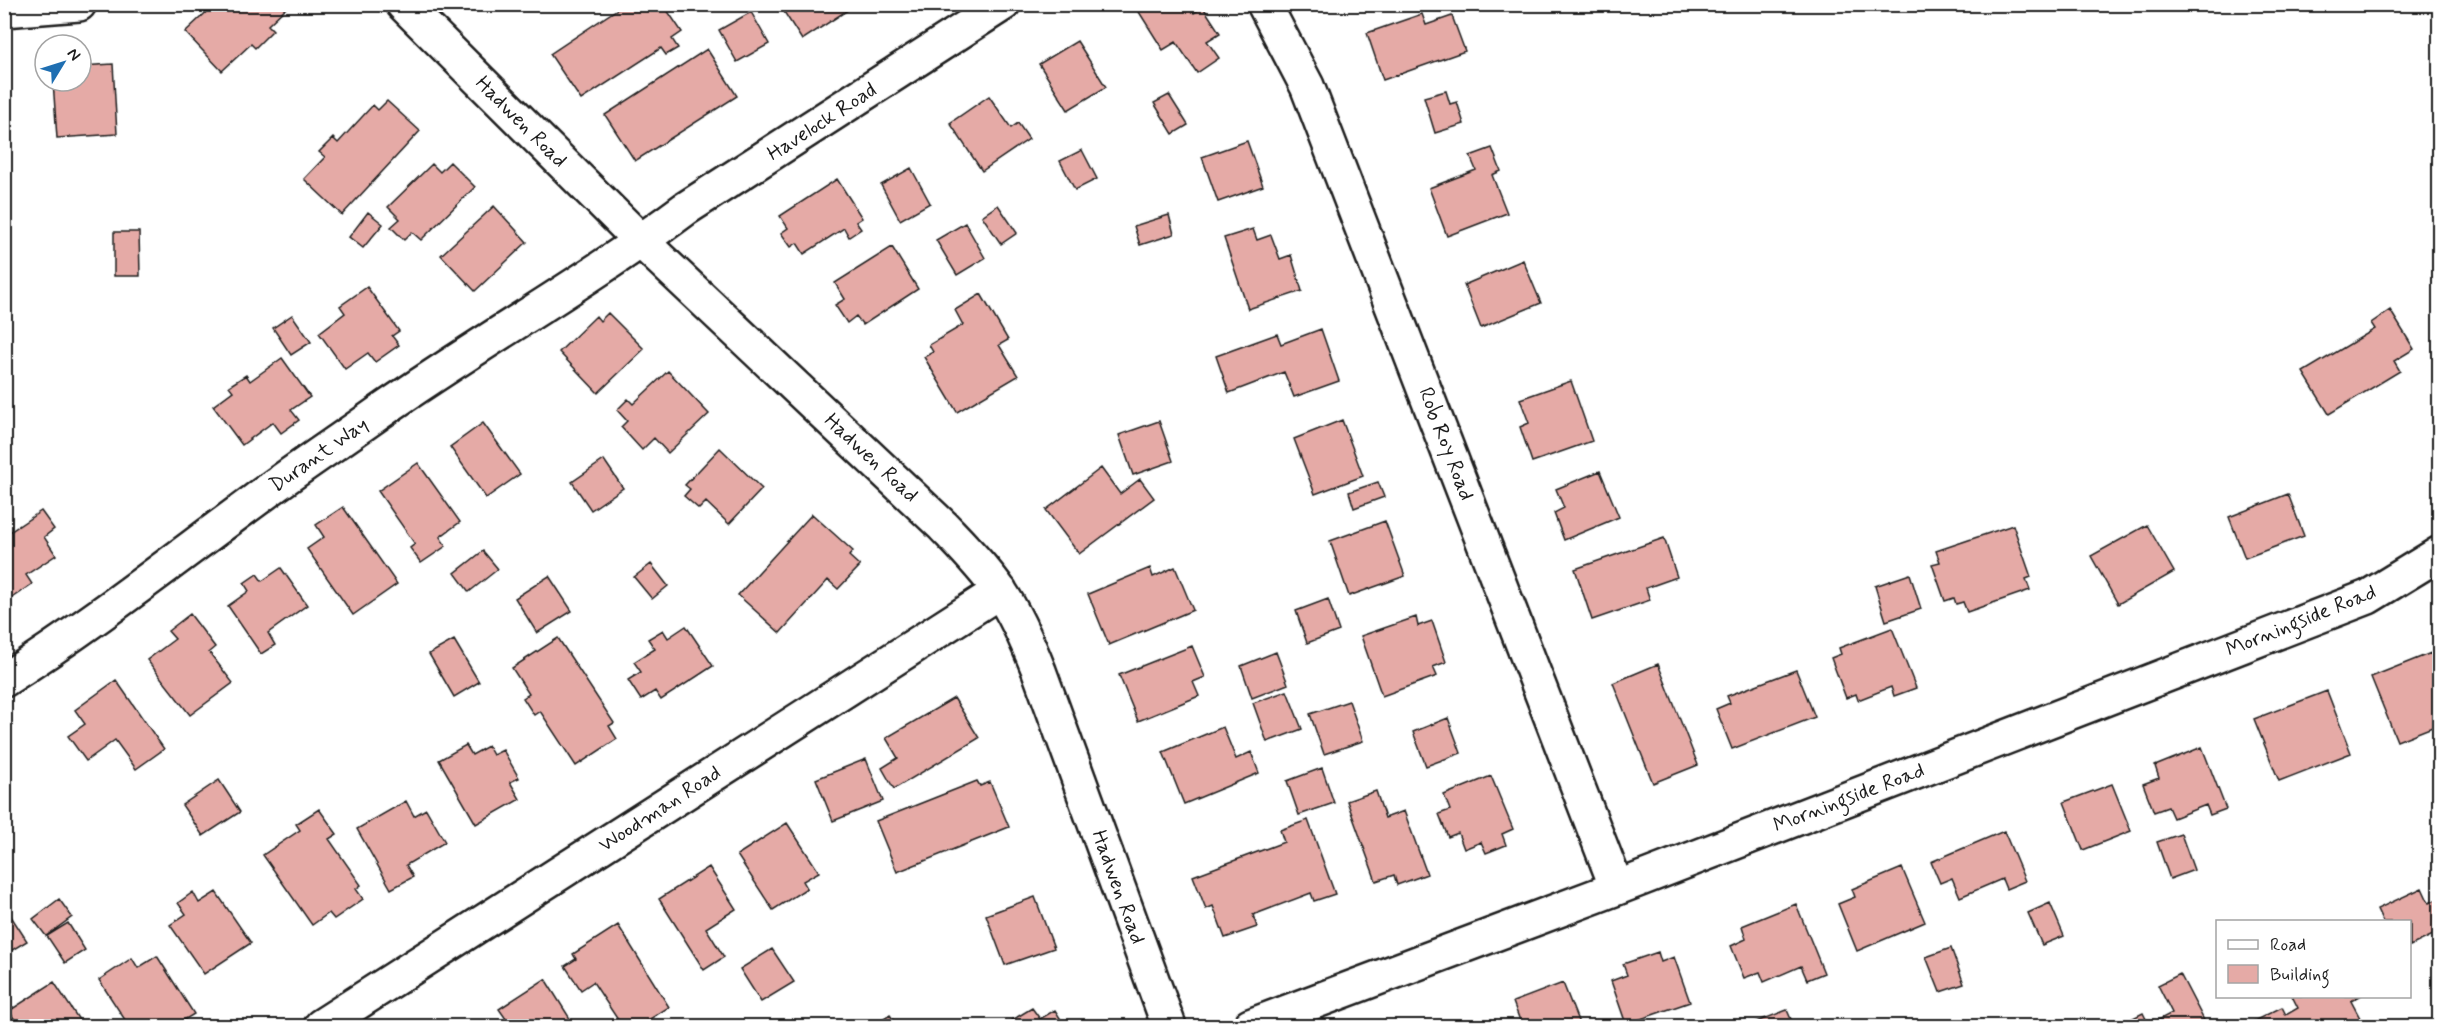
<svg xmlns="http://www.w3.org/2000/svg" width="2444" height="1031" font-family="Mynerve,sans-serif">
<rect width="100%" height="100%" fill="#fff"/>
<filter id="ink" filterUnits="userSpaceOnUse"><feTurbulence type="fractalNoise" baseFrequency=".0167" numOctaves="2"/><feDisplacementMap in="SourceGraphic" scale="12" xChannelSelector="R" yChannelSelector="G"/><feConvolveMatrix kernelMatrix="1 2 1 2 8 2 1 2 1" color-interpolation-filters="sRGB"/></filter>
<g filter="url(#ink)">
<!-- building -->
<path fill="#e5aaa6" stroke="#1c1c1c" stroke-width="1.5" d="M215 4H287L288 6 268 25 273 30 255 48 251 44 222 71 185 32Z
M625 4H663L682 32 672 39 678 48 666 55 661 48 581 100 550 54Z
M779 4H857L802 40Z
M1134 4H1189L1194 13 1203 7 1220 33 1207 41 1219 58 1197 73 1176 42 1163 50Z
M751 12 769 44 737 62 719 30Z
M1422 14 1426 25 1452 16 1465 51 1383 80 1367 33Z
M1077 41 1106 87 1068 110 1039 64Z
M707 49 737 96 635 161 605 115Z
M113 64 117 134 57 138 53 81H81V66Z
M1446 91 1450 104 1457 102 1464 124 1435 133 1424 97Z
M1169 95 1188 125 1173 134 1154 103Z
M989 96 1011 128 1018 123 1029 139 982 171 950 123Z
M387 101 420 131 342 215 304 179 325 157 319 152 333 138 338 143 373 105 378 110Z
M1247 141 1263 186 1218 202 1202 157Z
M1492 148 1501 171 1492 175 1507 213 1447 236 1429 188 1476 170 1470 156Z
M1082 150 1097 179 1075 190 1060 161Z
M450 162 475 187 421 240 412 232 404 240 391 227 400 219 388 207 432 164 440 172Z
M911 168 930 203 900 220 881 185Z
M837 179 862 218 856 222 861 229 849 237 844 228 804 254 797 243 791 247 781 233 788 228 780 216Z
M998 205 1017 233 1001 244 982 216Z
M494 206 527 242 475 291 441 255Z
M368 212 383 224 363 248 349 237Z
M1169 215 1174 234 1140 245 1134 226Z
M965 223 985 258 957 275 936 240Z
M1253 229 1257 240 1271 235 1280 259 1291 255 1302 291 1248 309 1224 238Z
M114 232H139L140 276H114Z
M892 247 918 289 863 325 856 316 847 323 835 305 845 299 835 283Z
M1523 260 1541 303 1481 328 1464 285Z
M367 287 399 331 392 336 399 345 375 362 368 353 345 369 319 333 345 313 340 306Z
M981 294 1008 340 999 345 1018 376 957 412 924 357 933 352 929 345 963 325 955 310Z
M2390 310 2414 349 2394 361 2400 371 2329 414 2303 372 2375 329 2371 323Z
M608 313 644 349 598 393 559 352 596 316 600 321Z
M292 315 311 342 291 355 273 328Z
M1321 329 1339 381 1294 397 1284 372 1229 393 1216 356 1277 334 1281 344Z
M282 358 310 397 291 410 299 420 281 433 273 422 242 445 213 406 233 391 229 386 246 375 250 381Z
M668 371 709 414 668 453 654 438 642 450 621 427 627 421 617 410 628 399 633 404Z
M1571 381 1592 441 1532 462 1520 427 1529 423 1520 399Z
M1342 420 1363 476 1315 494 1294 439Z
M1159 421 1173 461 1133 475 1119 435Z
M483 423 520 474 486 498 450 447Z
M720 448 762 489 729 524 706 502 699 509 684 496 690 489 685 485Z
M604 460 623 488 591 510 572 482Z
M418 463 460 522 440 537 446 546 421 563 410 548 415 544 378 491Z
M1101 468 1120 494 1140 479 1154 498 1079 554 1046 510Z
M1600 471 1619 517 1564 540 1554 513 1564 508 1556 489Z
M1378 482 1384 497 1354 508 1349 492Z
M2288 494 2304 536 2245 558 2229 517Z
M343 507 397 584 353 615 307 549 324 537 316 525Z
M41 511 54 529 44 537 56 555 26 575 32 584 10 599 4 591V536Z
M812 514 853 551 849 556 860 566 838 589 828 580 780 633 738 595Z
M1385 521 1405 576 1349 596 1330 541Z
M2013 525 2031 577 2026 579 2030 590 1967 612 1963 602 1956 604 1954 598 1945 601 1932 564 1940 562 1936 551Z
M2147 525 2174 572 2118 604 2091 556Z
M1664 538 1677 577 1646 588 1650 600 1592 620 1575 569Z
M483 551 498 569 469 592 455 573Z
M651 564 668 586 652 599 634 577Z
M1175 567 1193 610 1109 645 1088 594 1150 568 1153 577Z
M281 568 307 605 268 633 275 645 261 654 228 606 249 591 244 583 257 574 262 581Z
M1910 574 1921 609 1886 621 1875 586Z
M549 576 572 611 537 633 515 598Z
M1328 599 1339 631 1307 643 1296 611Z
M190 614 215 647 209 652 233 683 190 715 147 660 175 639 168 631Z
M1416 617 1418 626 1432 621 1446 662 1433 667 1437 676 1382 696 1361 636Z
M686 626 713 666 661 700 655 691 641 700 628 680 641 672 634 662 655 649 648 639 663 630 668 638Z
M1892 628 1916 688 1894 696 1891 687 1858 700 1856 694 1846 698 1831 658 1841 654 1839 648Z
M558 638 614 723 609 726 617 739 576 766 540 711 534 715 523 698 529 694 512 668Z
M454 640 479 682 454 697 429 654Z
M1192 646 1205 677 1193 682 1199 696 1138 721 1119 675Z
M1276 652 1288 684 1252 698 1241 666Z
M2431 653 2440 674V724L2397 741 2371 677Z
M1658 664 1698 765 1653 783 1613 683Z
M1796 670 1815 717 1732 749 1716 709 1730 703 1727 696Z
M116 680 164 749 136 769 115 740 86 761 68 736 85 724 75 710Z
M1287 691 1302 729 1267 742 1253 703Z
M2327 691 2351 753 2279 781 2254 719Z
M954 698 979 738 894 789 882 768 898 758 886 738Z
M1349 701 1363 741 1324 754 1310 714Z
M1448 718 1461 753 1426 766 1413 732Z
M1223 727 1236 759 1251 752 1259 773 1184 804 1163 752Z
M466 745 472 755 488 746 493 755 503 750 519 778 510 782 520 799 476 824 439 760Z
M2202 747 2226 809 2210 815 2206 805 2173 818 2168 807 2154 812 2143 784 2159 778 2155 766Z
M866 759 883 801 833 821 816 779Z
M1322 768 1334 803 1299 815 1287 781Z
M1491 776 1513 829 1502 834 1506 845 1486 853 1481 842 1464 849 1458 833 1448 837 1439 814 1450 810 1444 795Z
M219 780 240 812 203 836 182 805Z
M977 781 980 786 990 782 1009 827 897 872 876 821Z
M2112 784 2131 831 2083 850 2064 802Z
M1376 791 1385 818 1404 811 1427 874 1397 885 1394 875 1376 881 1347 801Z
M406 801 414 816 426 809 445 842 406 865 413 877 391 889 357 829Z
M319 809 337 834 329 839 361 885 356 889 363 899 334 919 329 913 312 925 263 855 300 830 296 824Z
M1308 820 1335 894 1314 901 1311 893 1253 915 1257 927 1225 938 1213 906 1206 909 1193 876 1284 842 1280 830Z
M787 823 819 872 803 881 807 888 773 910 737 855Z
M2004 831 2025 881 2006 889 2002 879 1960 897 1952 878 1940 883 1931 862Z
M2181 834 2194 870 2170 879 2157 842Z
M709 867 736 909 706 928 724 957 704 970 659 899Z
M1902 868 1925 922 1857 951 1838 904 1855 897 1852 889Z
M2422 888 2429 903 2440 898V943L2435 934 2410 946V922H2383L2377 909Z
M193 892 199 903 216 892 251 943 204 974 170 925 186 914 178 903Z
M1035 897 1054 948 1005 965 986 915Z
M59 899 72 917 46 936 33 919Z
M2050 903 2064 936 2042 945 2028 913Z
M1796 904 1824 973 1807 980 1801 966 1764 982 1760 972 1744 978 1731 946 1746 939 1742 926Z
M5 907 27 941 4 955V908Z
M68 923 85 950 65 963 47 936Z
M618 925 669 1007 639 1026H622L593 982 581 990 565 966 576 959 573 954Z
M1951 948 1964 984 1940 992 1926 957Z
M772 949 794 982 761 1002 740 969Z
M1658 952 1661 962 1674 957 1690 1002 1626 1024 1611 981 1627 975 1623 964Z
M157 956 194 1014 174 1026H129L99 980 132 958 138 968Z
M2180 974 2207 1026H2117L2143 1013 2149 1025 2172 1013 2158 985Z
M545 979 574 1025 511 1026 499 1009Z
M54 982 83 1026H19L9 1011Z
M1563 983 1580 1026H1522L1513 1002Z
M2292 996H2360L2351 1001 2361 1020 2348 1026H2244L2282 1007 2286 1015 2298 1008Z
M1032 1008 1040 1019 1055 1010 1065 1026H1012L1009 1022Z
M1787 1010 1794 1026H1746Z
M890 1015 898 1026H873Z"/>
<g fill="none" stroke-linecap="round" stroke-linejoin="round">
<defs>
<path id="minor" d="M403 4 642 242 943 526C963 547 983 567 999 590 1016 615 1028 643 1039 671L1169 1026
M1264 4 1307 86 1617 888
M4 10 79 4
M4 680C91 625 171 562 254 501 295 470 338 442 380 412 480 342 587 282 685 209L1003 4
M321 1026 1000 591
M1250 1026 1617 888 2368 597 2440 553"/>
</defs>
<!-- minor casing -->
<use href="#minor" stroke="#1c1c1c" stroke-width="38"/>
<!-- minor -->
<use href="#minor" stroke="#fff" stroke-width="33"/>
</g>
</g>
<g text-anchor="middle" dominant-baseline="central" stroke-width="5" stroke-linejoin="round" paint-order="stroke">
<!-- street labels -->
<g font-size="21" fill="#1c1c1c" stroke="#fff">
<text transform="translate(521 122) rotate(45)">Hadwen Road</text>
<text transform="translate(822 122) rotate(-33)">Havelock Road</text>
<text transform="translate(1446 444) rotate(69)">Rob Roy Road</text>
<text transform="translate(319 455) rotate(-35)">Durant Way</text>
<text transform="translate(871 458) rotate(43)">Hadwen Road</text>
<text transform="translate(2301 621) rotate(-22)">Morningside Road</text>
<text transform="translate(1849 798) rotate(-21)">Morningside Road</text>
<text transform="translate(660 809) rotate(-33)">Woodman Road</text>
<text transform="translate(1118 887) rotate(70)">Hadwen Road</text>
</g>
</g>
<!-- margin -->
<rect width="2444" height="1031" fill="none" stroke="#fff" stroke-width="24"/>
<rect x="12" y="12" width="2420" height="1007" fill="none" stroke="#1c1c1c" stroke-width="2" filter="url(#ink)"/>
<!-- legend -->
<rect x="2216" y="920" width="195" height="78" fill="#ffffff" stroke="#a4a4a4" stroke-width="1.5"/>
<rect x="2228" y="940" width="30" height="9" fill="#ffffff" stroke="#a4a4a4" stroke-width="1.5"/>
<text x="2270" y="950" font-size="18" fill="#1c1c1c">Road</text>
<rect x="2228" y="965" width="30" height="18" fill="#e5aaa6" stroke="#a4a4a4" stroke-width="1.5"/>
<text x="2270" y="980" font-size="18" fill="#1c1c1c">Building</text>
<!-- north arrow -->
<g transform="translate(63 63) rotate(52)"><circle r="28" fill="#ffffff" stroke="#a4a4a4" stroke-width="1.5"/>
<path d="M0-4.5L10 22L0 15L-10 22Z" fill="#1f6fb2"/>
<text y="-9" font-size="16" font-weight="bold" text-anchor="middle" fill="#1c1c1c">N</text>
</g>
</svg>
